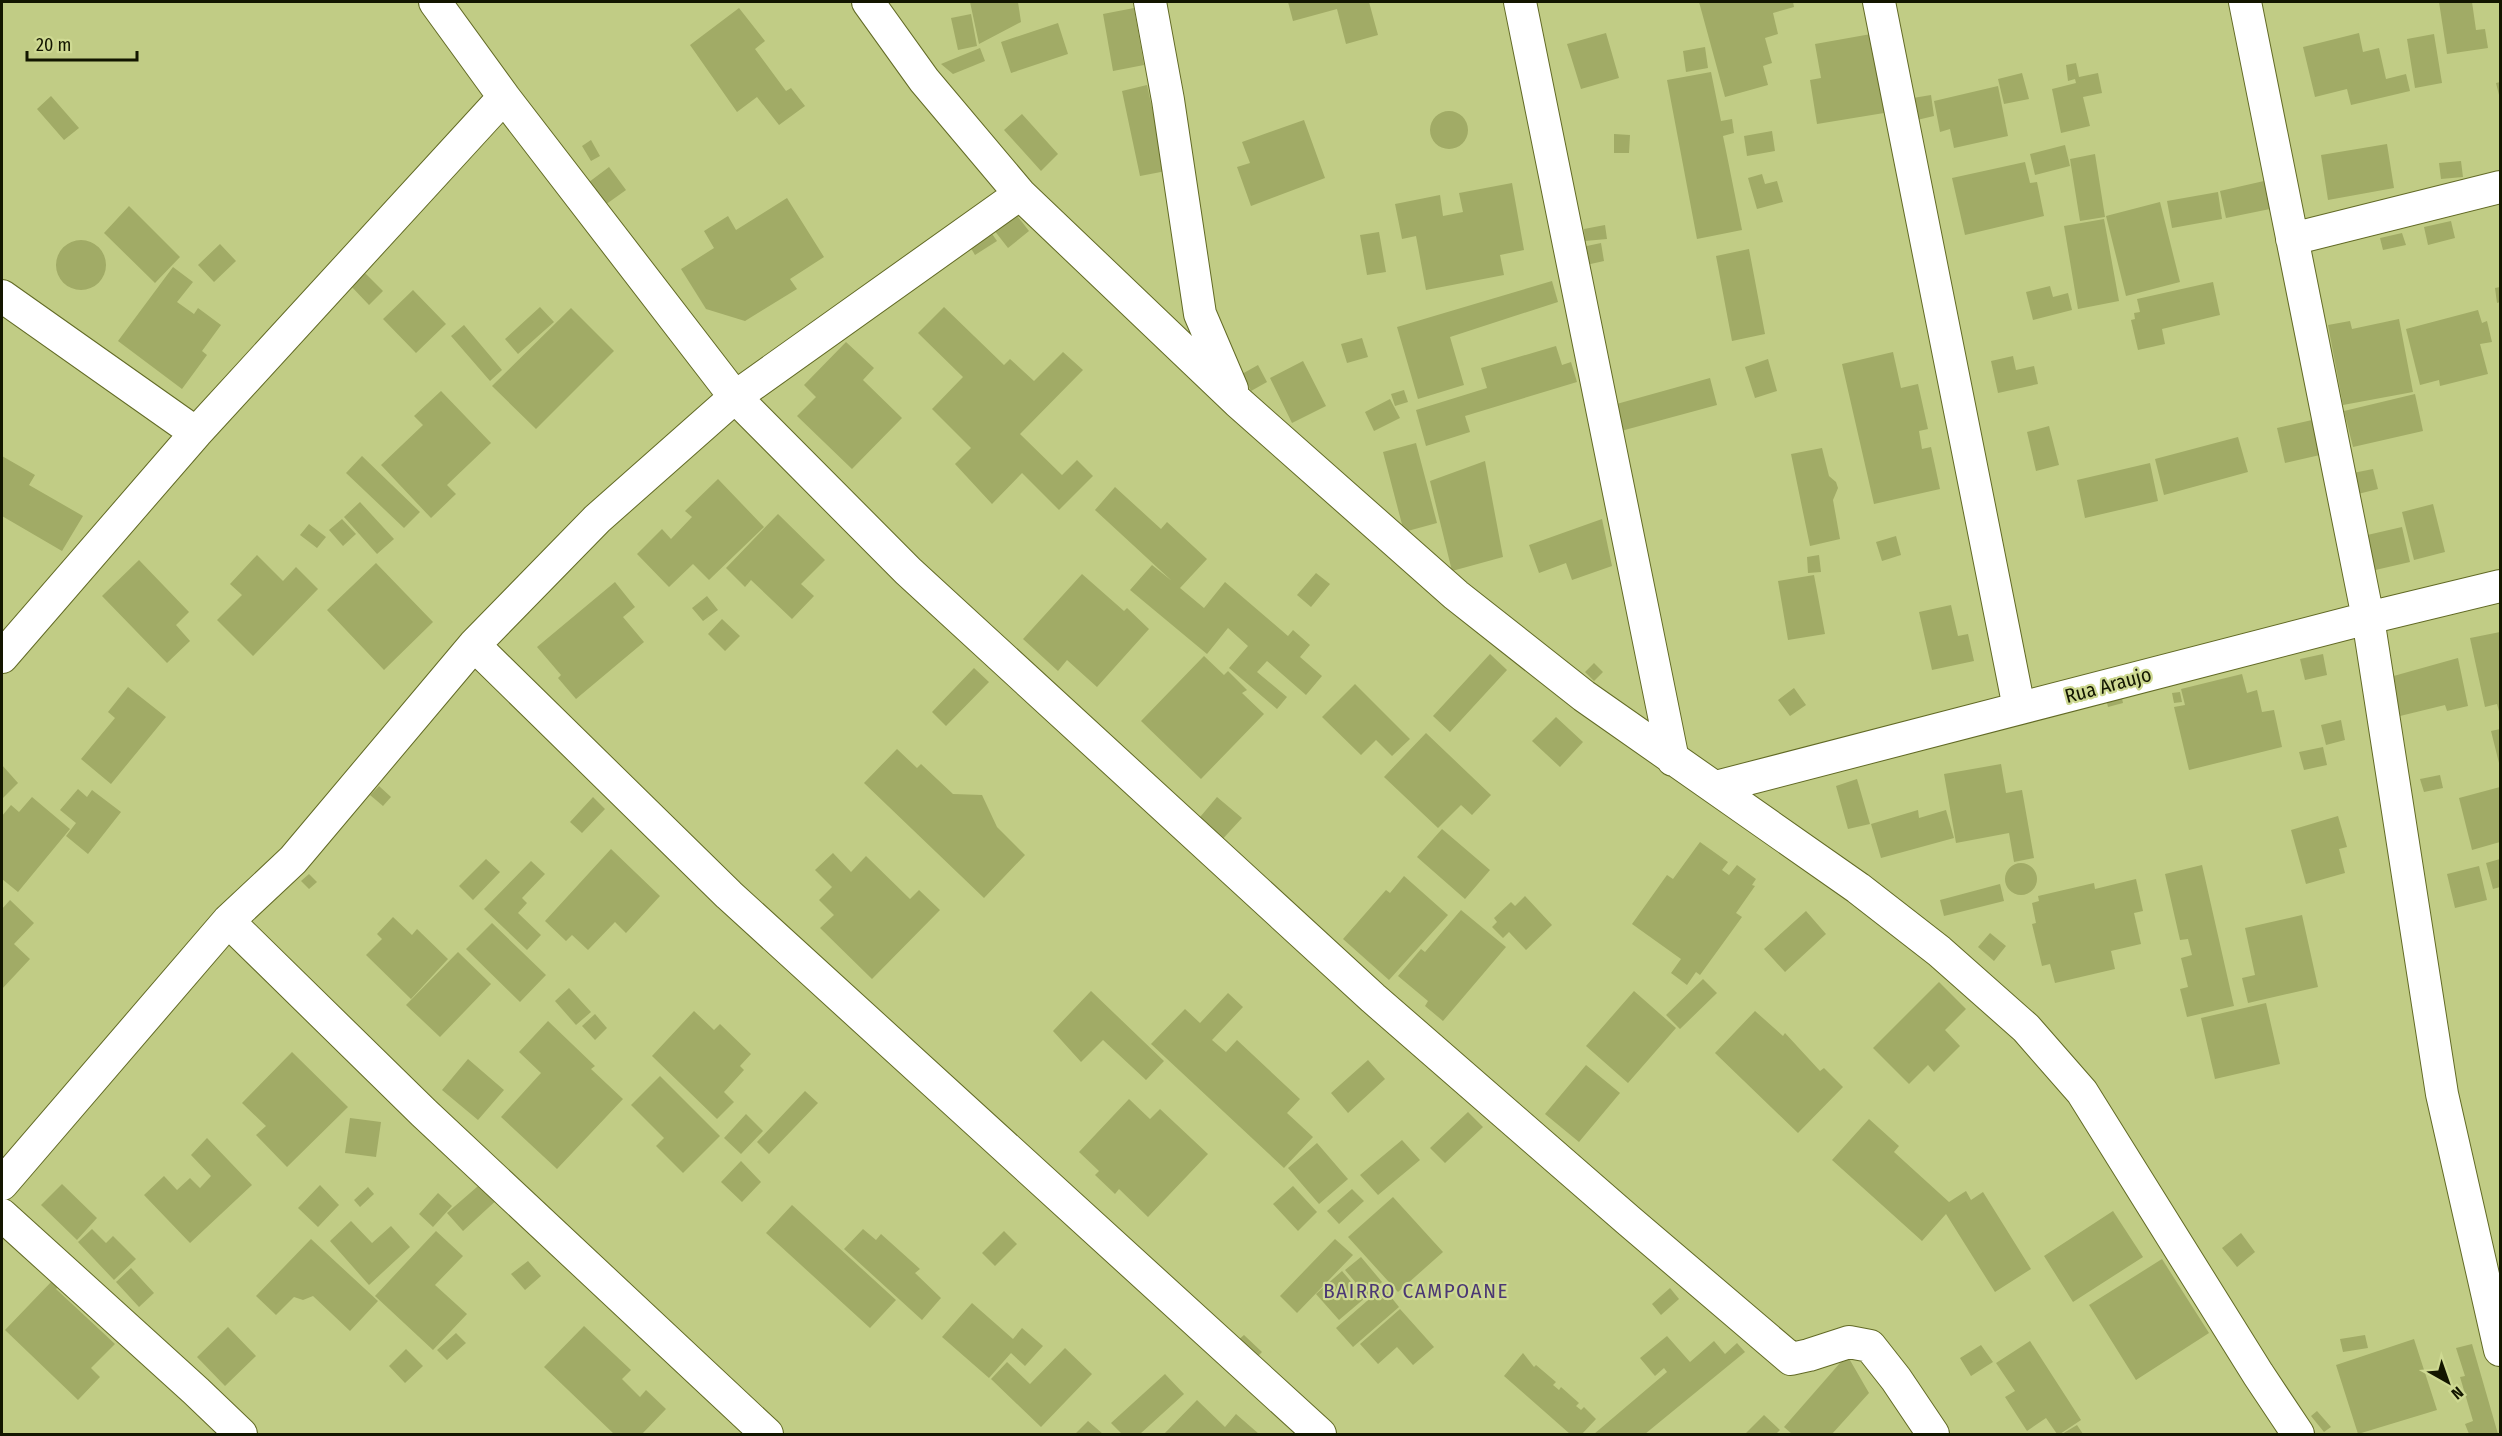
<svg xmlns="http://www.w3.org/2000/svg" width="2502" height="1436" font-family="'Fira Sans Condensed',sans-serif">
<rect width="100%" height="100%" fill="#c1cc85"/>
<!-- building -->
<path fill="#a1ab66" d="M970 2H1018L1021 22 979 44Z
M1288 2H1369L1378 35 1346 44 1337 9 1293 21Z
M1699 2H1793L1794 7 1773 13 1778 34 1765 38 1772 63 1763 66 1768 85 1725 97Z
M2439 2H2472L2476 30 2485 29 2488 48 2447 54Z
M739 8 765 41 755 49 786 91 791 88 805 106 779 125 757 97 737 112 690 45Z
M1134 8 1144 65 1113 71 1103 14Z
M971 14 977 46 958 50 951 18Z
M1058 23 1068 54 1011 73 1001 42Z
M1606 33 1619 78 1581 89 1567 44Z
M2359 33 2363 52 2379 48 2386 79 2406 74 2410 91 2351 105 2347 89 2315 97 2303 47Z
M1871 34 1884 113 1817 124 1810 80 1821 78 1815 44Z
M2434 34 2442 83 2415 88 2407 39Z
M1705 47 1708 68 1686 72 1683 51Z
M980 48 985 61 953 74 941 64Z
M2076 63 2079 77 2098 73 2102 93 2083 97 2090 126 2061 133 2052 89 2076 83 2075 79 2068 81 2066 65Z
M1711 72 1721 121 1732 119 1734 133 1723 136 1742 230 1697 239 1667 80Z
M2022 73 2029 99 2004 104 1998 79Z
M2500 82V99L2496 83Z
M1147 85 1166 171 1140 176 1122 91Z
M1998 86 2008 136 1954 148 1950 129 1940 132 1934 101Z
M1931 95 1934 116 1917 120 1913 98Z
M51 96 79 128 64 140 37 109Z
M1430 130a19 19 0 1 1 38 0a19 19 0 1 1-38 0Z
M1022 114 1058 154 1041 171 1004 130Z
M1304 120 1325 178 1251 206 1237 167 1250 163 1242 142Z
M1772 131 1775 151 1747 156 1744 136Z
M1614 134 1630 135 1629 153H1614Z
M591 140 600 156 591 161 582 146Z
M2387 144 2394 188 2328 200 2321 155Z
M2065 145 2070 166 2035 175 2030 154Z
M2095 154 2105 217 2080 221 2070 159Z
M2461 161 2463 177 2441 179 2439 163Z
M2025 162 2030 183 2037 182 2044 216 1965 235 1952 178Z
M609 167 626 190 605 205 589 182Z
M1762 174 1765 184 1777 181 1783 202 1757 209 1748 178Z
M2264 181 2270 209 2226 218 2220 191Z
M1512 183 1524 250 1500 255 1504 275 1426 290 1416 236 1402 239 1395 204 1440 195 1443 216 1463 212 1459 193Z
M2218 192 2222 219 2172 228 2167 201Z
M787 198 824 257 790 279 797 289 745 321 706 309 681 269 714 248 704 231 728 216 736 230Z
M2160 202 2180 282 2126 296 2106 216Z
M129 206 180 257 155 283 104 233Z
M1015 213 1029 231 1008 248 994 230Z
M2104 219 2119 301 2078 309 2064 226Z
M2451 221 2455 238 2428 245 2424 227Z
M1605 225 1607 239 1585 241 1584 229Z
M990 231 997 241 975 255 969 245Z
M1379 232 1386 272 1367 275 1360 235Z
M2402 233 2406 245 2383 250 2380 238Z
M56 265a25 25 0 1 1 50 0a25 25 0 1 1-50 0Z
M1601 243 1604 261 1586 265 1582 247Z
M220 244 236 261 214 282 198 265Z
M1749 249 1765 334 1732 341 1716 256Z
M173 267 193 282 177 302 194 314 198 308 221 325 202 351 207 355 182 389 118 341Z
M363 271 383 291 369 305 349 284Z
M1552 281 1558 302 1450 337 1464 385 1418 399 1397 327Z
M2213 282 2220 315 2162 329 2165 344 2138 350 2131 320 2135 319 2134 313 2140 312 2137 299Z
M2050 286 2053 297 2068 293 2072 310 2033 320 2026 292Z
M2500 287V302L2497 303 2495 288Z
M413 290 446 324 416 353 383 319Z
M540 307 554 322 518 354 505 339Z
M944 307 1004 365 1010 359 1034 381 1063 352 1083 370 1020 434 1062 475 1077 460 1093 476 1059 510 1022 473 992 504 955 464 971 448 932 409 963 377 918 333Z
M571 308 614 351 536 429 492 386Z
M2478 310 2482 323 2487 321 2492 342 2480 344 2488 374 2440 386 2439 380 2420 385 2406 329Z
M2399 319 2413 392 2343 405 2328 325 2350 321 2352 329Z
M464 325 502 370 490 381 451 336Z
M1362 338 1368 357 1347 363 1341 344Z
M846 342 874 368 863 380 902 418 852 469 797 416 816 397 804 385Z
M1556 346 1562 365 1571 362 1577 382 1465 416 1470 432 1426 446 1416 410 1487 388 1481 368Z
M1893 352 1901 388 1918 384 1928 429 1919 431 1922 449 1931 447 1940 489 1874 504 1842 364Z
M2013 356 2016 370 2034 366 2038 384 1998 393 1991 361Z
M1768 359 1777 391 1755 398 1745 367Z
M1303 361 1326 406 1292 423 1270 378Z
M1258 365 1267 382 1251 391 1242 374Z
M1710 378 1717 405 1621 431 1613 405Z
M1404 390 1408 402 1395 406 1391 394Z
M441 391 491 443 447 485 456 494 431 518 381 465 423 425 414 416Z
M2415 394 2423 431 2353 447 2344 411Z
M1390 399 1400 418 1374 431 1365 412Z
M2312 420 2320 455 2285 463 2277 428Z
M2049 426 2059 465 2036 471 2027 432Z
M2238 437 2248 472 2164 495 2155 459Z
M1416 443 1437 523 1404 532 1383 452Z
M1822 448 1829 476 1836 482 1838 488 1833 500 1840 539 1810 546 1791 454Z
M2 456 35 475 29 485 83 516 62 551 2 516Z
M362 456 420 512 404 528 346 473Z
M1485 461 1503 557 1452 571 1430 481Z
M2150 463 2158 501 2085 518 2077 480Z
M2373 469 2378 489 2358 494 2353 473Z
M718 479 764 527 709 580 693 564 669 587 637 554 662 529 671 539 692 517 685 511Z
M1115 487 1161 529 1167 522 1207 559 1180 588 1204 608 1225 582 1288 636 1293 630 1310 645 1300 657 1322 676 1306 695 1267 661 1257 672 1287 697 1277 709 1229 668 1248 646 1228 628 1207 654 1130 590 1152 565 1172 581 1095 510Z
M360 502 394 539 377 554 344 517Z
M2433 504 2445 552 2414 560 2402 512Z
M778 514 825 560 801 584 814 596 792 619 751 580 745 587 726 568Z
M342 519 356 534 343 546 329 530Z
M1602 519 1612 566 1572 580 1566 563 1539 573 1529 545Z
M309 524 326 537 317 548 300 535Z
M2402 527 2410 562 2371 571 2363 536Z
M1896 536 1901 555 1882 561 1876 542Z
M257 555 283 581 296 567 318 589 253 656 217 620 242 595 230 584Z
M1819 555 1821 572 1808 573 1807 557Z
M139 560 189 612 176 625 190 641 167 663 102 596Z
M376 563 433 622 384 670 327 610Z
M1316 573 1330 584 1311 607 1297 595Z
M1082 574 1124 611 1127 608 1149 629 1097 687 1067 660 1058 671 1023 639Z
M1814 575 1825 634 1788 640 1778 581Z
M615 582 635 607 623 617 644 642 576 699 558 678 561 675 537 647Z
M707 596 718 610 703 621 692 608Z
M1951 605 1958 636 1968 634 1974 661 1932 670 1919 612Z
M722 619 740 636 725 651 708 634Z
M2500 632V715L2497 704 2485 707 2470 638Z
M1490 654 1507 670 1450 732 1433 716Z
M2323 654 2327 675 2305 680 2300 659Z
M1204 656 1224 675 1228 671 1247 690 1242 693 1264 714 1201 779 1141 721Z
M2458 658 2468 706 2447 711 2445 705 2400 716 2390 677Z
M1594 663 1603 672 1594 681 1585 672Z
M974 668 989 682 946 726 932 712Z
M2242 674 2247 693 2257 690 2262 712 2274 710 2282 747 2189 770 2174 707 2185 705 2181 689Z
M1355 684 1410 739 1392 756 1376 740 1361 755 1322 717Z
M128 687 166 717 111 784 81 759 115 718 108 712Z
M1794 688 1806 705 1790 716 1778 700Z
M2120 690 2123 703 2108 707 2105 694Z
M2180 692 2182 702 2174 703 2172 693Z
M1556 717 1583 742 1560 767 1532 741Z
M2341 720 2345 740 2326 745 2321 725Z
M2500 729V767L2491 731Z
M1426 733 1491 795 1472 815 1461 805 1438 828 1384 777Z
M2323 747 2327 765 2304 770 2299 752Z
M897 749 917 768 921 764 953 794 982 795 997 827 1025 855 984 898 864 783Z
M2001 764 2006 793 2022 790 2034 858 2014 862 2009 833 1956 843 1944 774Z
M2 765 18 783 2 799Z
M2440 775 2443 788 2424 792 2420 779Z
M1857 779 1870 824 1848 829 1836 786Z
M379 786 391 797 383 806 370 795Z
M2500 787V842L2472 850 2459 798Z
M78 789 87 797 92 790 121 812 88 854 66 836 76 823 60 810Z
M32 797 70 829 18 892 2 879V816L11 805 19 812Z
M593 797 605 809 582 833 570 822Z
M1217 797 1242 818 1219 843 1195 823Z
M1918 810 1919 818 1946 810 1954 838 1881 858 1871 824Z
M2338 816 2347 847 2339 849 2345 873 2306 884 2291 830Z
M1442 829 1490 870 1465 899 1417 857Z
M1700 842 1728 862 1722 870 1729 875 1737 865 1756 879 1752 885 1755 886 1736 913 1742 917 1700 975 1696 972 1687 985 1671 973 1681 959 1632 924 1667 875 1673 879Z
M611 849 660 896 626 933 615 922 588 950 572 935 566 941 545 921Z
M833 853 851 872 866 856 910 899 919 890 940 910 872 979 820 928 834 915 819 900 832 887 815 870Z
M486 859 500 872 473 900 459 886Z
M2500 859V887L2493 889 2486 863Z
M531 861 545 874 522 898 527 903 518 913 541 935 527 950 484 909Z
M2005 879a16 16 0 1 1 32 0a16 16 0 1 1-32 0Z
M2202 865 2234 1006 2187 1017 2180 989 2188 987 2181 958 2192 955 2188 939 2180 940 2165 874Z
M2479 866 2487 900 2455 908 2447 874Z
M309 874 317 882 309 889 301 881Z
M1404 876 1448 915 1389 980 1343 939 1386 890 1390 893Z
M2136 879 2143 911 2134 913 2141 944 2111 951 2115 969 2055 983 2050 964 2042 966 2032 924 2036 923 2032 903 2039 901 2038 896 2094 883 2095 889Z
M2000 884 2004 901 1944 916 1940 900Z
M1525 896 1552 925 1526 950 1509 932 1503 938 1492 927 1497 922 1494 918 1511 902 1515 906Z
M10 900 34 923 14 944 30 959 2 989V909Z
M1461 910 1506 947 1443 1021 1425 1006 1428 1001 1398 976 1421 949 1425 952Z
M1806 911 1826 934 1785 972 1764 949Z
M2302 915 2318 987 2248 1003 2242 978 2255 975 2245 928Z
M393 917 412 935 417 929 448 959 411 999 366 955 382 939 377 934Z
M492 923 546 975 520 1002 466 949Z
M1990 933 2006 946 1994 961 1978 947Z
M458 952 491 984 440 1037 406 1005Z
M1703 979 1717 993 1680 1029 1666 1015Z
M1939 982 1966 1009 1945 1030 1960 1046 1934 1072 1928 1065 1909 1084 1873 1048Z
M569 988 591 1012 576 1025 555 1001Z
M1091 991 1164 1061 1146 1080 1103 1040 1081 1062 1053 1031Z
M1634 991 1676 1028 1628 1083 1586 1046Z
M1228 993 1243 1007 1212 1040 1226 1052 1237 1040 1300 1099 1287 1113 1313 1137 1284 1168 1151 1044 1185 1009 1200 1023Z
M2266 1003 2280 1064 2215 1079 2201 1018Z
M694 1011 714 1030 720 1024 751 1054 740 1066 744 1070 724 1092 734 1102 717 1119 652 1056Z
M1755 1011 1783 1036 1785 1033 1820 1071 1824 1068 1843 1087 1798 1133 1715 1053Z
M595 1014 607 1028 595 1040 582 1026Z
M548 1021 595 1066 591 1069 623 1099 557 1169 501 1117 541 1073 519 1052Z
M292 1052 348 1107 287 1167 256 1135 266 1126 242 1103Z
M468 1059 504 1090 478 1120 442 1090Z
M1368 1060 1385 1079 1348 1113 1331 1093Z
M1586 1065 1620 1093 1579 1142 1545 1114Z
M660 1076 720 1136 683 1173 656 1146 664 1138 631 1105Z
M805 1091 818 1103 769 1154 757 1142Z
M1129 1099 1150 1119 1160 1109 1208 1154 1148 1217 1119 1189 1115 1194 1095 1175 1099 1171 1079 1152Z
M1468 1112 1483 1127 1445 1163 1430 1148Z
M746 1114 763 1131 741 1154 724 1138Z
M350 1118 381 1122 376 1157 345 1153Z
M1869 1119 1899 1146 1894 1152 1949 1202 1966 1191 1971 1200 1983 1192 2031 1269 1995 1292 1946 1214 1922 1241 1832 1160Z
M207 1138 252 1185 190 1243 144 1195 164 1176 177 1190 190 1178 200 1188 211 1176 191 1155Z
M1402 1140 1420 1160 1378 1195 1360 1175Z
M1317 1143 1348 1179 1319 1204 1288 1168Z
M741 1161 761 1182 742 1202 721 1182Z
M485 1180 500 1197 463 1231 447 1213Z
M62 1184 97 1218 77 1240 41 1205Z
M320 1185 339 1205 318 1227 298 1208Z
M1293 1186 1317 1212 1298 1231 1273 1204Z
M368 1187 374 1194 360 1207 354 1200Z
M1352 1189 1364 1201 1339 1224 1327 1211Z
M438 1193 452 1206 433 1227 419 1214Z
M1393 1197 1443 1252 1398 1292 1348 1237Z
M792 1205 896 1300 870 1328 766 1233Z
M2113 1211 2143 1257 2073 1302 2044 1256Z
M351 1221 372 1243 391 1226 410 1247 369 1285 330 1241Z
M92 1229 106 1243 113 1236 136 1259 114 1280 78 1242Z
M863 1229 876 1240 881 1234 920 1269 915 1273 941 1298 922 1320 844 1249Z
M436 1231 463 1256 435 1285 467 1314 433 1350 375 1296Z
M1004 1231 1017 1244 995 1266 982 1253Z
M2241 1233 2255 1252 2237 1267 2222 1248Z
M311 1239 378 1301 350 1331 313 1296 303 1300 294 1297 276 1315 256 1296Z
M1335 1239 1353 1255 1297 1313 1280 1296Z
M1361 1257 1382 1282 1367 1296 1345 1270Z
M2162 1259 2209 1333 2136 1380 2089 1305Z
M528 1261 541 1276 525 1290 511 1274Z
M131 1268 154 1293 139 1307 116 1282Z
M1342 1271 1365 1298 1339 1320 1316 1294Z
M53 1280 59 1286 56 1289 115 1344 91 1368 100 1377 78 1400 5 1330Z
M1383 1287 1399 1307 1353 1347 1336 1328Z
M1670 1288 1679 1299 1661 1315 1652 1304Z
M972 1303 1013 1339 1022 1328 1043 1346 1025 1366 1011 1353 989 1378 942 1337Z
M1400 1309 1434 1347 1413 1365 1397 1347 1378 1364 1360 1344Z
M584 1326 631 1370 622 1379 640 1397 646 1390 666 1409 642 1434H614L544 1367Z
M228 1327 256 1356 225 1386 197 1357Z
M456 1333 466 1343 447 1360 437 1350Z
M1244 1335 1262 1352 1255 1359 1237 1341Z
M2365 1335 2368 1348 2343 1352 2340 1339Z
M1667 1336 1690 1362 1714 1341 1725 1354 1737 1343 1745 1352 1645 1434H1594L1667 1372 1664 1368 1655 1376 1640 1358Z
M2414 1339 2437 1410 2358 1434 2336 1365Z
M2030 1341 2081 1420 2060 1434H2057L2046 1418 2027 1431 2005 1397 2015 1391 1996 1363Z
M2472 1344 2498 1434H2469L2465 1424 2473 1421 2460 1377 2465 1376 2456 1348Z
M1981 1345 1993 1362 1971 1376 1960 1358Z
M1065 1348 1092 1374 1041 1427 991 1379 1007 1362 1030 1384Z
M406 1349 423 1366 405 1383 389 1366Z
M1523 1353 1534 1367 1536 1365 1556 1382 1553 1385 1559 1390 1561 1387 1579 1403 1576 1406 1581 1410 1584 1407 1596 1419 1582 1434H1570L1504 1376Z
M1847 1355 1869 1393 1832 1434H1792L1784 1427Z
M1165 1374 1184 1394 1140 1434H1122L1111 1423Z
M1197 1400 1225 1427 1236 1414 1259 1434H1164Z
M2317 1411 2331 1427 2324 1432 2311 1416Z
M1764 1415 1780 1430 1776 1434H1745Z
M1088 1421 1103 1434H1075Z
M2077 1425 2083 1434H2062Z"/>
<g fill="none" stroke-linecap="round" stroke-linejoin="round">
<defs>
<path id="minor" d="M435 2 504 97 735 397 908 571 1373 998 1628 1220 1791 1359 1809 1355 1849 1342 1870 1346 1896 1379 1933 1434
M868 2 924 80 1020 194
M1150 2 1168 100 1200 314 1232 389
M1520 2 1673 760
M1879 2 2019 708
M2245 2 2368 618 2442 1094 2500 1350
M2292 239 2500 187
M2 296 196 433
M474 645 729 895 1320 1434
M2 657 196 433 504 97
M1716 787 2368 618 2500 586
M228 921 424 1113 767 1434
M2 1184 228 921 293 860 474 645 597 519 735 397 1020 194 1238 402 1456 595 1584 696 1858 888 1939 951 2026 1028 2082 1092 2258 1374 2298 1434
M2 1215 196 1391 241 1434"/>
</defs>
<!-- minor casing -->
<use href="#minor" stroke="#626a25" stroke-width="34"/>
<!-- minor -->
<use href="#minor" stroke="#fff" stroke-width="32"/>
</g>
<g text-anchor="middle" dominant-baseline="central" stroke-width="4.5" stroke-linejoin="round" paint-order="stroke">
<!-- street labels -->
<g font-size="20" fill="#131600" stroke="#ced992">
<text transform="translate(2108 685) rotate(-15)">Rua Araujo</text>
</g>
<!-- neighbourhood labels -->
<g font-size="21" letter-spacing="1.5" fill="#4b3874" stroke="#ced992">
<text x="1416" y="1291">BAIRRO CAMPOANE</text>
</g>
</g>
<!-- border -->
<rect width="2502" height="1436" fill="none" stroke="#131600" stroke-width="6"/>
<!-- north arrow -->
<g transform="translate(2448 1382) rotate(140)" stroke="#ced992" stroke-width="4.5" paint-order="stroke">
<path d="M0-4.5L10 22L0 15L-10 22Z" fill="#131600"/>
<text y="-9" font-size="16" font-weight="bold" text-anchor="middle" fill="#131600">N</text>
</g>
<!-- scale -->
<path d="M27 51v9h110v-9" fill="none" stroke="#131600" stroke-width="3"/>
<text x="36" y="51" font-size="18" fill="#131600" stroke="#ced992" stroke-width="4.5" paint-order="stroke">20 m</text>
</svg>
